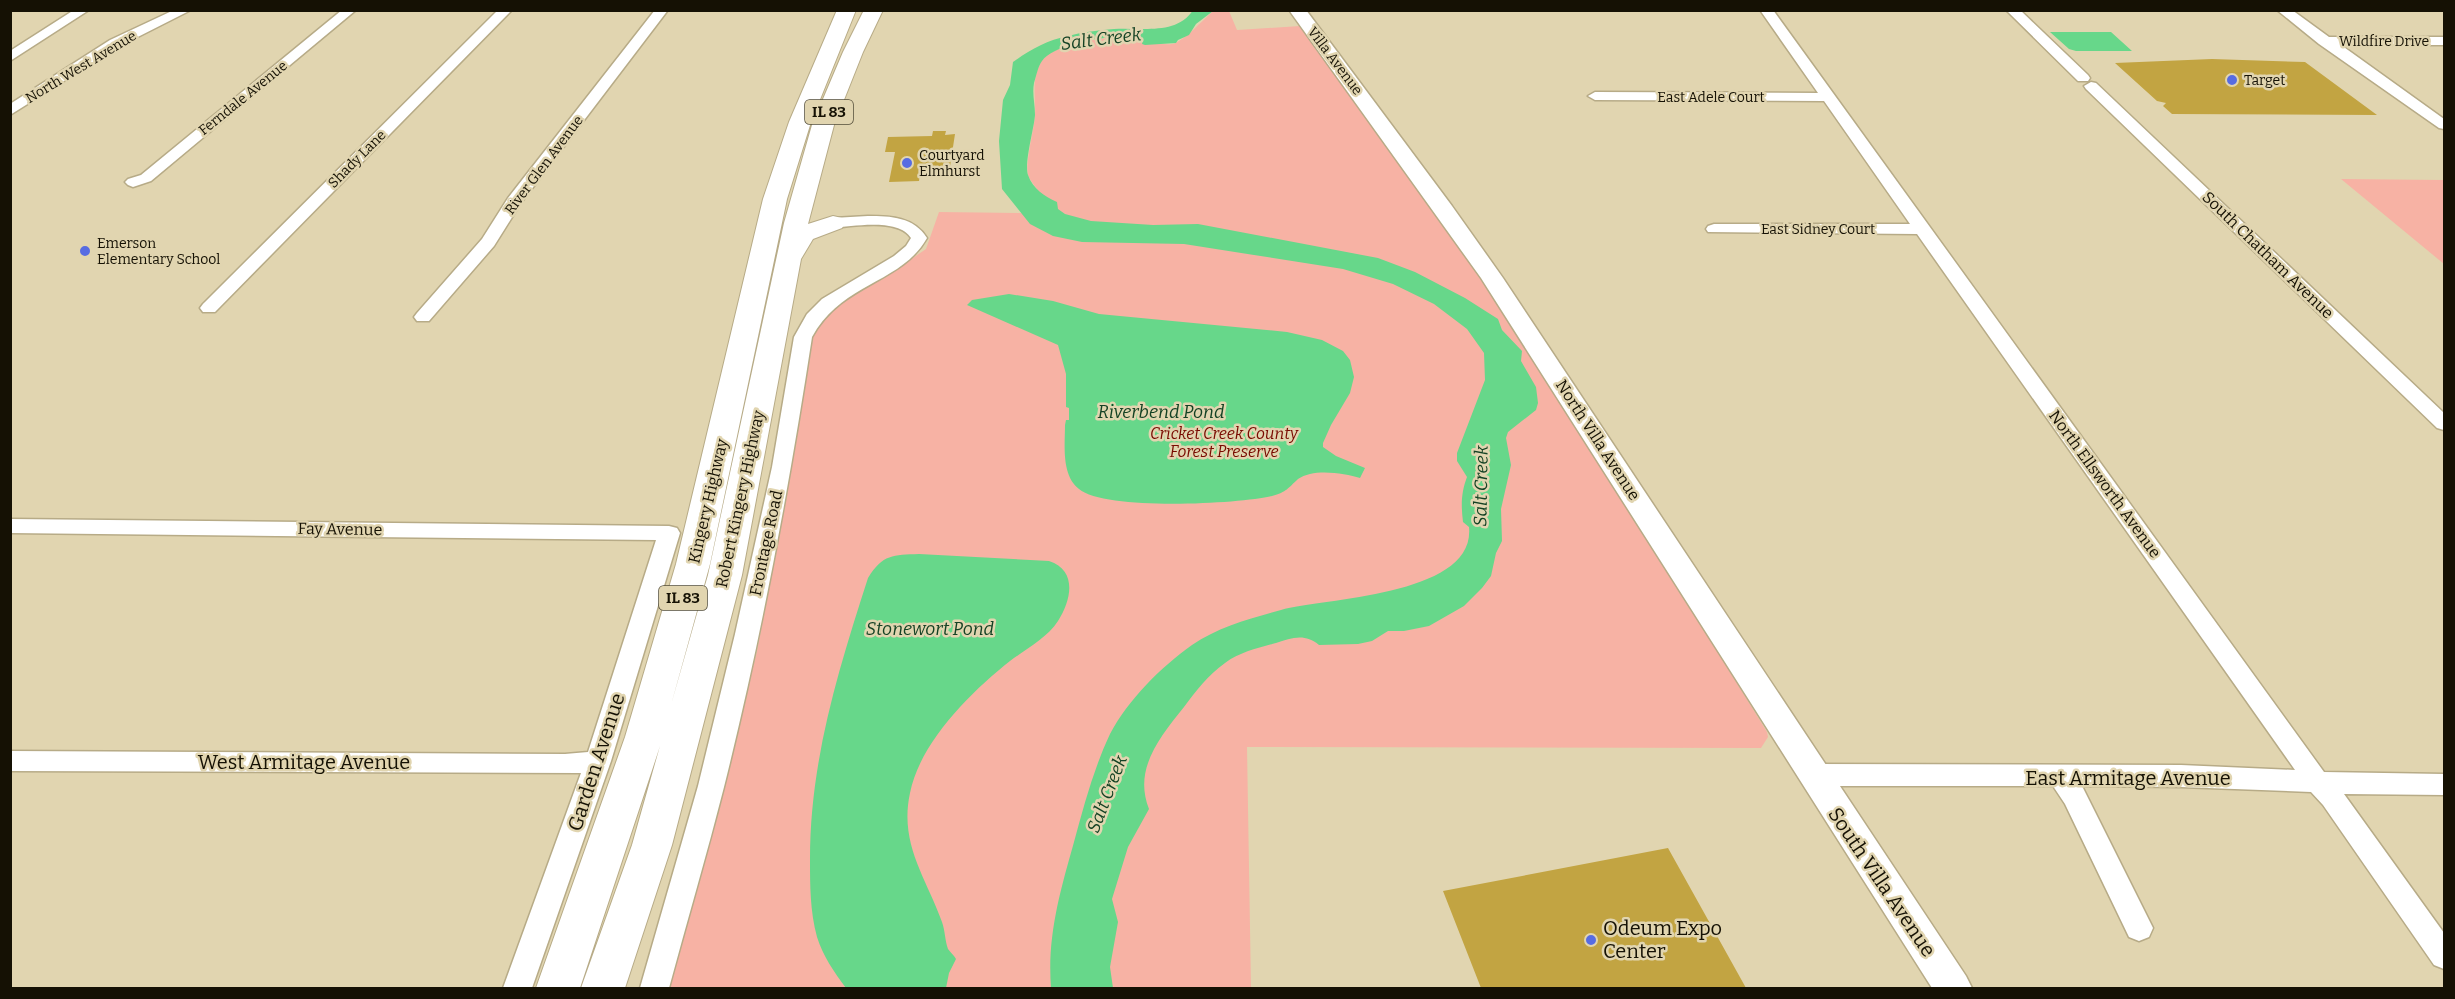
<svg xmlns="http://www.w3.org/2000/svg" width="2455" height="999" font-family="Bitter,serif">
<rect width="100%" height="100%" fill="#e1d5b0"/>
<!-- green -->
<path fill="#f7b2a4" d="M1213 11H1229L1237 30 1300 26 1486 284 1653 546 1767 732 1768 737 1761 748 1247 747 1251 988H668L713 830 757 651 792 463 811 337 819 319 871 280 904 264 926 249 939 212 1022 213 1040 194C1037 188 1030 181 1028 175 1025 164 1034 129 1035 116 1036 97 1031 79 1041 62 1054 41 1114 36 1136 37 1149 38 1159 46 1172 44 1183 42 1203 20 1213 11Z
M2341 179 2444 180V264Z"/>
<!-- water -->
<path fill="#67d78a" d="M1193 10 1213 11 1196 24 1189 35 1178 40 1176 43 1145 45 1142 44 1143 39C1122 32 1055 42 1042 61 1038 66 1036 77 1034 83 1032 94 1035 104 1035 115 1034 129 1024 163 1028 175 1033 189 1044 196 1057 202L1058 209 1065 214 1091 221 1153 225 1198 224 1378 258 1415 272 1465 298 1498 319 1502 330 1522 351 1521 361 1536 387 1538 403 1536 410 1508 432 1506 438 1511 465 1501 509 1502 541 1496 553 1491 576 1482 588 1464 606 1429 626 1404 631H1388L1372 641 1358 644 1319 645C1305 633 1291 638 1276 643 1258 648 1240 652 1225 663 1208 675 1196 691 1184 707 1160 737 1133 769 1149 809L1128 847 1112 899 1118 922 1110 967 1113 988H1051C1047 936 1060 892 1074 842 1084 805 1094 768 1110 734 1128 700 1161 667 1192 645 1218 627 1251 618 1281 610 1325 598 1476 596 1469 527L1463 522C1461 505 1461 493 1467 477L1457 461V453L1485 380 1484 353 1467 329 1434 304 1393 284 1343 269 1184 244 1082 242 1053 236 1030 224 1002 189 999 141 1003 100 1010 85 1013 62C1030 50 1047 40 1068 36 1083 32 1099 30 1114 29 1139 27 1177 36 1193 10Z
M2050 32H2111L2132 51H2076L2069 49Z
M1009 294 1053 301 1099 314 1287 332 1322 340 1343 351 1350 360 1354 377 1350 393 1331 425 1323 443V447L1336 456 1365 468 1360 478C1344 473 1313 468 1298 479 1288 488 1287 492 1272 496 1238 504 1105 511 1079 489 1061 475 1065 445 1065 425L1066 420H1069V408L1066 407V374L1058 345 967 305 972 300Z
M919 554 1049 561C1077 570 1072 599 1058 621 1047 638 1026 649 1010 661 971 692 920 742 910 793 899 844 926 877 942 922 945 930 945 941 948 949 950 952 954 955 956 959L949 973 946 988H846C834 972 823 956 817 937 810 911 810 885 810 859 810 761 838 671 868 578 883 554 893 555 919 554Z"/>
<!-- building -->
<path fill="#c2a442" d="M2212 59 2305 62 2377 115 2172 114 2163 106 2166 103 2157 101 2115 63Z
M933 131H946L945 135 955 134 949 173 920 174 919 181 889 182 895 152H885L888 137 932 136Z
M1668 848 1746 988H1481L1443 891Z"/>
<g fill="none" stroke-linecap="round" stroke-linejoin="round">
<defs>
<path id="minor" d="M74 10H89L10 61V51Z
M174 10H191L120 46 10 115V104L110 40Z
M342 10H356L151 181 133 187 128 185 125 182 128 179 141 175Z
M498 10H512L215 312H203L200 308 203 304Z
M655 10H668L521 203 494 246 429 321H417L414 317 417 313 482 239 508 198Z
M1760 10H1773L2324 772 2444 774V795L2344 794 2444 933V969L2434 965 2323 805 2311 792 2181 787 2082 786 2153 928 2149 937 2139 941 2129 937 2065 804 2053 786H1812L1803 782 1799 775 1803 768 1812 764 2181 765 2295 770 1917 234 1708 232 1706 229 1708 226 1714 224H1910L1824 101 1595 100 1588 96 1595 92 1818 93Z
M2006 10H2020L2088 75 2090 78 2088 81H2078Z
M2277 10H2292L2329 37H2444V45H2341L2444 119V129L2439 128 2319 44Z
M2091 82 2096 83 2444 413V430L2437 428 2086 89 2084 86Z
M868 216C891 216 914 217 927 238 901 284 842 282 812 337 789 488 761 639 724 787 707 854 687 921 669 988H640L698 786 735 634 772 467 794 337 807 314 822 299 894 256 906 246 911 238C899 218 853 226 833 228L825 223 833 218Z
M10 519 669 526 677 528 680 533 611 761 532 988H503L581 773 10 771V751L565 754 588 752 656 540 10 533Z"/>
<path id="major" d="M1289 10H1306L1452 206 1503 278 1966 976 1972 988H1932L1481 278Z"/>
<path id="highway" d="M837 10H856L811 122 787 199 710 564 671 705 708 575 784 223 812 125 843 52 864 10H883L863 52 834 125 808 224 833 216 842 218 845 223 842 228 813 239 801 259 742 575 672 845 625 988H581L632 845 660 746 580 988H536L625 737 676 564 763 199 789 122Z"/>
</defs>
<!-- minor casing -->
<use href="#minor" stroke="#b7ab87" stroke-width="3"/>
<!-- major casing -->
<use href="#major" stroke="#b7ab87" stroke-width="3"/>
<!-- highway casing -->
<use href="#highway" stroke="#b7ab87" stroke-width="2"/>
<!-- minor -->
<use href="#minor" fill="#fff" fill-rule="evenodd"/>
<!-- major -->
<use href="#major" fill="#fff" fill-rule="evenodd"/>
<!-- highway -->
<use href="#highway" fill="#fff" fill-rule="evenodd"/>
</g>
<!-- markers -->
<g fill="#576ce2" stroke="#e1d5b0" stroke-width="2">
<circle cx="2232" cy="80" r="6"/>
<circle cx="907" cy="163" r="6"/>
<circle cx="85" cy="251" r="6"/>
<circle cx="1591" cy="940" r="6"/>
</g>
<g text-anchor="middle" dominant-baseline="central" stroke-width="5" stroke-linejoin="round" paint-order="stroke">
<!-- far-street labels -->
<g font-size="14" fill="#151104" stroke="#e1d5b0">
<text x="2384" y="41">Wildfire Drive</text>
<text transform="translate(1335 61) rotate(53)">Villa Avenue</text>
<text transform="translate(81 67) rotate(-31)">North West Avenue</text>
<text x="1711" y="97">East Adele Court</text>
<text transform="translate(243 98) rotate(-39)">Ferndale Avenue</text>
<text transform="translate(357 159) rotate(-45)">Shady Lane</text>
<text transform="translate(544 165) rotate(-53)">River Glen Avenue</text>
<text x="1818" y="229">East Sidney Court</text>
</g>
<!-- far-poi labels -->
<g font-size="14" fill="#151104" stroke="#e1d5b0" text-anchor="start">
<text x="2244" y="80">Target</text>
<text x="919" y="155">Courtyard<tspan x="919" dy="16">Elmhurst</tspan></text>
<text x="97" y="243">Emerson<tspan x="97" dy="16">Elementary School</tspan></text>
</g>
<!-- shield labels -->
<g fill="#e1d5b0" stroke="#524c38" stroke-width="1.5">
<rect x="805" y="100" width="48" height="24" rx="4.5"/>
<rect x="659" y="586" width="48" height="24" rx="4.5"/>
</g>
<g font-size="15" font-weight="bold" fill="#151104">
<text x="829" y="112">IL 83</text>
<text x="683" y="598">IL 83</text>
</g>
<!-- street labels -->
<g font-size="16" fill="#151104" stroke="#e1d5b0">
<text transform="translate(2268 255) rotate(44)">South Chatham Avenue</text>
<text transform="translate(1598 440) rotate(57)">North Villa Avenue</text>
<text transform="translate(2105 484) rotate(54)">North Ellsworth Avenue</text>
<text transform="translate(740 499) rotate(-78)">Robert Kingery Highway</text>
<text transform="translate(708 501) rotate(-77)">Kingery Highway</text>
<text transform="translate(340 529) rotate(1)">Fay Avenue</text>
<text transform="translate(766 543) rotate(-78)">Frontage Road</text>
</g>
<!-- park labels -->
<g font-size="16" font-style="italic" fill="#790a00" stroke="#e1d5b0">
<text x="1224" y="433">Cricket Creek County<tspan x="1224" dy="18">Forest Preserve</tspan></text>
</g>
<!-- water labels -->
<g font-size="18" font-style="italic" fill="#144224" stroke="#e1d5b0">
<text transform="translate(1101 39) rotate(-7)">Salt Creek</text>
<text x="1161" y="412">Riverbend Pond</text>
<text transform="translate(1481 486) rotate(-89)">Salt Creek</text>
<text x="930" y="629">Stonewort Pond</text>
<text transform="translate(1107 794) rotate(-69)">Salt Creek</text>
</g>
<!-- near-street labels -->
<g font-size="20" fill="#151104" stroke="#e1d5b0">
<text x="304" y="762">West Armitage Avenue</text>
<text transform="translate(596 762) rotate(-72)">Garden Avenue</text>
<text x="2128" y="778">East Armitage Avenue</text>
<text transform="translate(1882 882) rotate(56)">South Villa Avenue</text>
</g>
<!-- near-poi labels -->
<g font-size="20" fill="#151104" stroke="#e1d5b0" text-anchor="start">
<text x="1603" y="928">Odeum Expo<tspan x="1603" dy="23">Center</tspan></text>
</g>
</g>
<!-- border -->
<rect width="2455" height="999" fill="none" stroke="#151104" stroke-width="24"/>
</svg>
